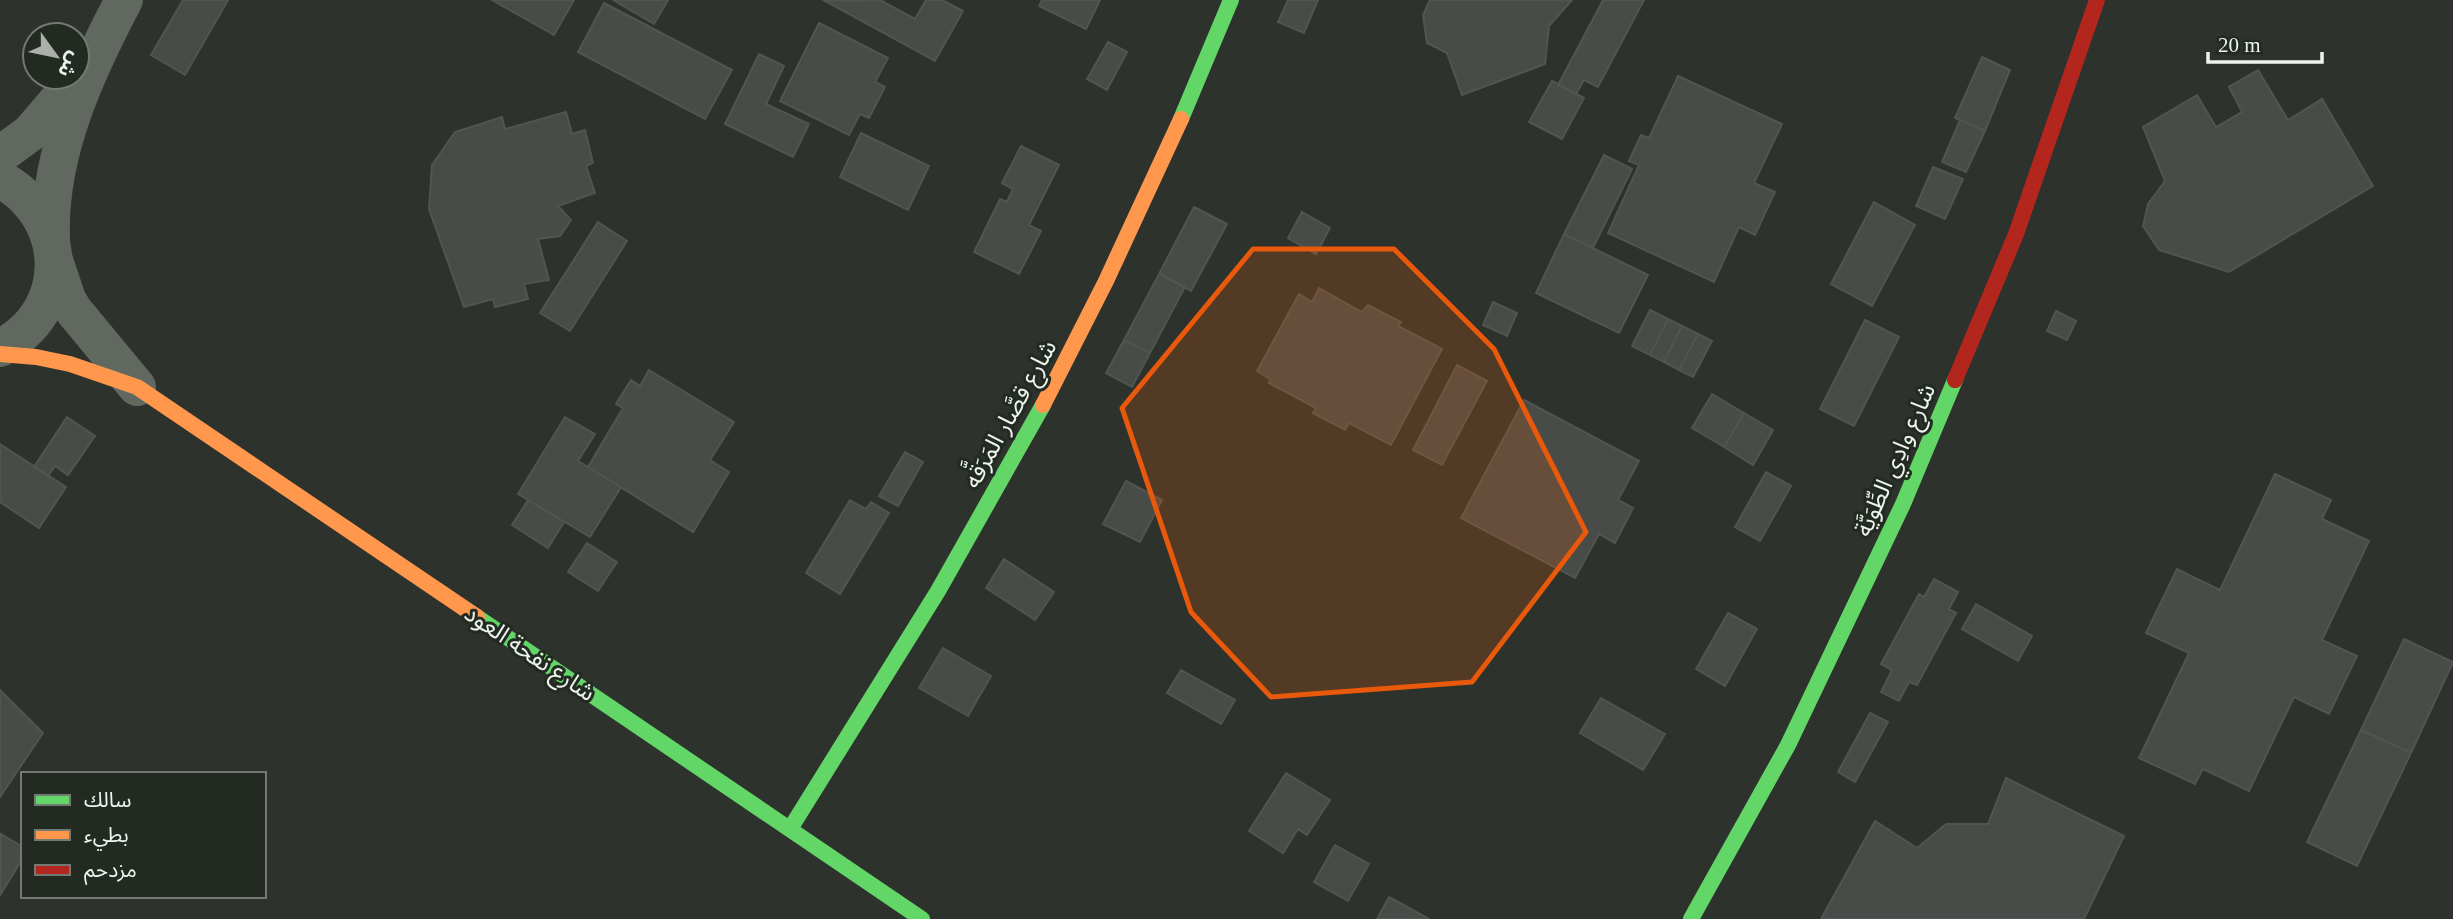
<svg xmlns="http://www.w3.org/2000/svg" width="2453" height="919" font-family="'Times New Roman','Noto Sans Arabic',serif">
<rect width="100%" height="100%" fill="#2d322c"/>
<!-- building -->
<path fill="#484b47" stroke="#515551" stroke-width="2" d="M183 0H228L185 75 151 55Z
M492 0H574L554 35Z
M613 0H668L654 24Z
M880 0 915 19 926 0H942L963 11 935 61 825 1Z
M1042 0H1100L1086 29 1039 6Z
M1288 0H1318L1304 33 1278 22Z
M1430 0H1572L1549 26 1545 64 1462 95 1447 53 1427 43 1423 15Z
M1603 0H1644L1598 87 1584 80 1576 94 1558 85Z
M604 3 732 70 705 119 578 52Z
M819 23 888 58 875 82 885 87 869 118 860 114 849 135 780 101Z
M1108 42 1127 52 1107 90 1087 79Z
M759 54 784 66 766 104 809 124 793 157 725 124Z
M1982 57 2010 70 1985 131 1955 118Z
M2258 70 2288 120 2322 99 2373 186 2229 272 2159 250 2143 226 2148 204 2165 181 2143 127 2197 95 2216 127 2242 112 2229 87Z
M1678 76 1782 124 1754 183 1775 192 1755 235 1739 227 1714 282 1608 233 1639 165 1629 161 1641 135 1649 138Z
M1552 81 1584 98 1562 139 1529 122Z
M566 112 572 134 585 130 593 163 586 166 595 193 558 206 571 220 560 236 538 239 549 280 524 284 528 299 495 307 493 299 464 307 429 209 432 165 455 132 502 117 505 129Z
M1960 120 1985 131 1966 172 1942 162Z
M861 133 929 166 908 210 840 177Z
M1021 146 1059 165 1029 225 1041 231 1019 274 974 252 1000 199 1007 202 1013 189 1002 183Z
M1604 155 1632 169 1593 248 1564 234Z
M1933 167 1963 179 1945 219 1916 206Z
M1874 202 1915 225 1872 306 1831 284Z
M1194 207 1227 224 1191 291 1159 274Z
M1302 212 1330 228 1316 254 1288 238Z
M598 222 627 241 570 331 540 313Z
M1564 234 1648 275 1619 333 1536 293Z
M1159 274 1185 287 1150 353 1124 340Z
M1319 288 1362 312 1368 305 1401 322 1398 326 1442 349 1391 445 1349 423 1345 430 1313 413 1316 408 1269 383 1270 379 1257 371 1299 294 1312 302Z
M1493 302 1517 313 1507 336 1483 325Z
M1650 310 1668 319 1650 355 1632 346Z
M2056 311 2076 321 2067 340 2047 331Z
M1668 319 1682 326 1664 362 1650 355Z
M1865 320 1899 337 1854 426 1820 409Z
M1682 326 1698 334 1679 370 1664 362Z
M1698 334 1712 341 1693 377 1679 370Z
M1124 340 1150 353 1132 387 1106 373Z
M1457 365 1487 381 1442 465 1413 450Z
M649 370 734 422 710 460 729 472 693 532 588 467 623 408 616 404 631 380 640 386Z
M1712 394 1744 413 1724 447 1692 428Z
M1524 400 1639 461 1618 500 1633 508 1615 543 1599 534 1575 578 1461 518Z
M1744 413 1773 430 1753 465 1724 447Z
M67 417 95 436 68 475 55 466 48 476 34 467Z
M565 417 595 434 578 461 621 487 590 537 518 494Z
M0 444 66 487 39 528 0 502Z
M905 452 923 462 898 506 879 496Z
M1766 472 1791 486 1760 541 1735 527Z
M2275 474 2331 500 2322 519 2369 541 2322 640 2357 656 2329 714 2294 697 2249 791 2203 769 2195 784 2139 758 2189 653 2146 633 2177 569 2220 590Z
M1126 481 1162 500 1140 542 1103 524Z
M528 500 564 522 548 548 512 525Z
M850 500 866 509 871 502 889 513 840 594 806 573Z
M587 543 617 562 598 591 568 572Z
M1004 559 1054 592 1035 620 986 588Z
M1934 579 1958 592 1949 609 1956 613 1917 685 1909 682 1899 701 1881 692 1892 670 1881 664 1919 594 1924 597Z
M1976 604 2032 636 2018 661 1962 629Z
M1728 613 1757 629 1725 686 1696 669Z
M2404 639 2453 662 2411 753 2361 730Z
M943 648 991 676 968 716 919 688Z
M1181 670 1235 700 1221 724 1167 693Z
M0 690 43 733 0 797Z
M1601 698 1665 734 1643 770 1580 733Z
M1870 713 1888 722 1855 782 1838 772Z
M2361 730 2411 753 2357 866 2307 842Z
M1286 773 1330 800 1307 835 1298 829 1283 853 1249 831Z
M2006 778 2124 836 2084 919H1821L1875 821 1917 848 1946 824H1988Z
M1 834 23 847V858L0 895Z
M1335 845 1369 864 1348 901 1314 882Z
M1389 897 1429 919H1377Z"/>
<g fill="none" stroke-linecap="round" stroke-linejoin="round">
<!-- street -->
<path stroke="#60685f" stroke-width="38" d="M0 155 30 133 78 77
M0 179C70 216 73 312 0 348
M51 237C48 154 86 72 124 0
M54 260 67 299 74 311 137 387"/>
<!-- fast -->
<path stroke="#63d668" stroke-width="16" d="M1181 119 1231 0
M477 617 922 919
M790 829 938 591 1043 405
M1691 919 1788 745 1903 504 1955 380"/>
<!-- slow -->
<path stroke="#ff974d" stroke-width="16" d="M0 354 36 357 70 364 137 387 477 617
M1043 405 1106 281 1181 119"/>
<!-- jam -->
<path stroke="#b3261e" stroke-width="16" d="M1955 380 2016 234 2097 0"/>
</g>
<!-- marked area -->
<path fill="#e8590c" fill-opacity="0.2" stroke="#e8590c" stroke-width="5" stroke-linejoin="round" d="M1253 249H1394L1494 349 1586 532 1472 682 1271 697 1191 612 1122 408Z"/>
<g text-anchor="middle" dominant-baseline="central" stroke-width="6" stroke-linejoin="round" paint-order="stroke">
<!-- street labels -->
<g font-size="24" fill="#edf3ed" stroke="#222a21">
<text transform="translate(1010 414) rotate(-61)">شارع قصَّار المَرَقَّه</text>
<text transform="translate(1895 460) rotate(-66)">شارع وادِي الطِّوَيَّة</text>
<text transform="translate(530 653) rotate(34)">شارع نفحة العود</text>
</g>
</g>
<!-- legend -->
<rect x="21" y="772" width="245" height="126" fill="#222a21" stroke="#737a73" stroke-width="2"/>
<rect x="35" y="795" width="35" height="10" fill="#63d668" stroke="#737a73" stroke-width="2"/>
<text x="84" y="807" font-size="21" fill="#edf3ed">سالك</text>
<rect x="35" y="830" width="35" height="10" fill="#ff974d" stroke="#737a73" stroke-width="2"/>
<text x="84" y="842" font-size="21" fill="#edf3ed">بطيء</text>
<rect x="35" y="865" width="35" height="10" fill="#b3261e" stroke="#737a73" stroke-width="2"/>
<text x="84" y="877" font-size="21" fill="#edf3ed">مزدحم</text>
<!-- north arrow -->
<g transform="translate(56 56) rotate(123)"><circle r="33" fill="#222a21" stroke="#737a73" stroke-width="2"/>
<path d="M0-5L12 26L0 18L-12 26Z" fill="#aaafa9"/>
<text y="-10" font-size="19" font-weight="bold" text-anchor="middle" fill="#edf3ed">ش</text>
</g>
<!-- scale -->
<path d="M2208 52v10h114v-10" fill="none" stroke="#edf3ed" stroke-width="3.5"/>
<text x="2218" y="52" font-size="21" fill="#edf3ed" stroke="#222a21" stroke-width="5" paint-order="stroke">20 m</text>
</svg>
